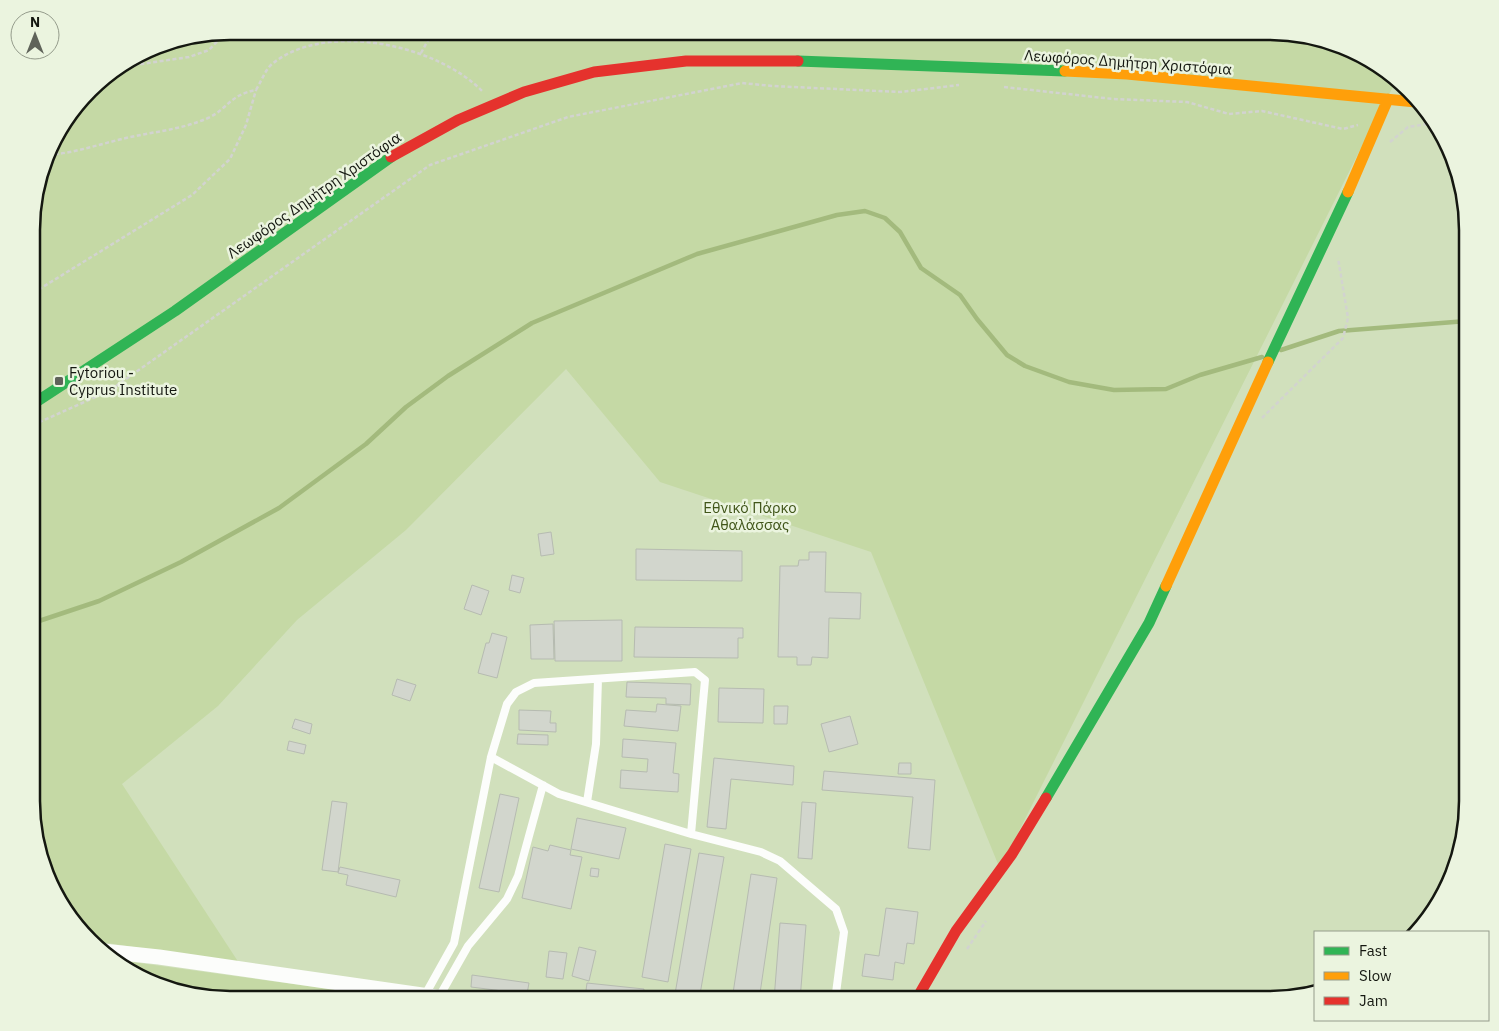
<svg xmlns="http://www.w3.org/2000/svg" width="1499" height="1031" font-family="'IBM Plex Sans',sans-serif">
<rect width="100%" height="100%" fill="#eaefe4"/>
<!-- green -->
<path fill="#d1e0bc" d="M230 31 1282 32 1333 42 1390 72 1441 131 1467 217V814L1457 865 1427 922 1414 932H1315V989L1269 1000 217 999 166 989 109 959 58 901 33 826V205L52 142 99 81 154 46Z"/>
<!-- forest -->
<path fill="#c5d9a5" d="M230 31 1282 32 1333 42 1390 72 1401 85H1394L1372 126 1000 869 871 552 660 482 566 369 406 530 297 620 218 706 122 784 239 963 94 941 58 901 33 826V205L52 142 99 81 154 46Z
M110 959 374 995 378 999H217L166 989Z"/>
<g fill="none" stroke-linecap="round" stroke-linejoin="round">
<!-- stream -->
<path stroke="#a3ba7d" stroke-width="4.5" d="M1281 350 1339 331 1467 321
M33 623 99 601 181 562 279 508 366 444 406 407 448 376 532 323 697 254 837 215 865 211 885 218 900 232 921 268 960 295 977 319 1007 355 1025 366 1069 382 1114 390 1166 389 1200 375 1262 357"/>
</g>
<!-- building -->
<path fill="#d2d6cd" stroke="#b6bbb1" d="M551 532 554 554 541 556 538 534Z
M636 549 742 551V581L636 580Z
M809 552H826L825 592 861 593 860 619 829 618 828 658 812 657 811 665H797V657H778L780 566H798L799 560H809Z
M512 575 524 578 520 593 509 590Z
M472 585 489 591 481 615 464 609Z
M622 620V661H555L554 621Z
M553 624 554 659H531L530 625Z
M635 627 743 628V638H738V658L634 657Z
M492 633 507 637 497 678 478 673 486 643H489Z
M397 679 416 685 410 701 392 695Z
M627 682 691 684 690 705 666 704V698L626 697Z
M719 688 764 689 763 723 718 722Z
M657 704 681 706 678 731 624 726 626 710 656 712Z
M774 706H788L787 724H774Z
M519 710 551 711 550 723H556V732L519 730Z
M850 716 858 744 829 752 821 724Z
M295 719 312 724 310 734 292 728Z
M518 734 548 735V745L517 744Z
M623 739 676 743 673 773 679 774 678 792 620 788 621 770 647 772 648 759 622 757Z
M289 741 306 745 304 754 287 750Z
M714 758 794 766 793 785 731 779 726 829 707 827Z
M899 763H911V774H898Z
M824 771 935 780 930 850 908 848 913 797 822 790Z
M500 794 519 798 499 892 479 888Z
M332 801 347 803 338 872 322 870Z
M802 802 816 803 812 859 798 858Z
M577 818 626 828 619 859 571 849Z
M665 844 691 849 668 982 642 977Z
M550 845 571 850 570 855 582 857 571 909 522 898 533 847 548 851Z
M699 853 724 857 699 1000H674Z
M340 867 400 880 396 897 346 885 348 875 338 873Z
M591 868 599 869 598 877 590 876Z
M751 874 777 878 759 1000H732Z
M886 908 918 912 914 944 907 943 904 964 895 962 893 980 862 976 865 954 879 956Z
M780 923 806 925 800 1000H774Z
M579 947 596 951 589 981 572 976Z
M549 951 567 953 563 979 546 977Z
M472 975 529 983 527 994 471 987Z
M587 983 644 989 643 1000 585 998Z"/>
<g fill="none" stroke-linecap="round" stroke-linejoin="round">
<!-- path -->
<path stroke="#d2d3d0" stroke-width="2.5" stroke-dasharray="4 2.5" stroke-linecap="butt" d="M421 53 433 31
M121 67 189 57 209 50 226 32
M1004 87 1113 99 1187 102 1229 114 1262 111 1343 129 1358 125
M1390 142 1408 127 1434 123
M48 155C74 153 97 145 122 139 150 132 181 130 208 118 228 109 229 95 256 90 261 82 265 70 272 64 326 20 438 45 483 92
M33 293 192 195 230 159 246 125 256 90
M1262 418 1343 338 1348 318 1338 258
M33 425 109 391 430 165 568 117 742 83 772 86 900 92 959 85
M967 949 986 921"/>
<!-- lane -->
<path stroke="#fcfdfb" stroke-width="8" d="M491 757 559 794 691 834 761 852 780 861 836 909 844 932 836 993
M587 802 596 744 598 679
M425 995 454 943 491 757 507 704 516 692 534 683 695 672 705 680 691 834
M439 997 468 946 507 899 518 876 543 785"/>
<!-- street -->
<path stroke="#fcfdfb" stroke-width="15" d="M103 951 159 957 450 999"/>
<!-- fast -->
<path stroke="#30b455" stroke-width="11" d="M798 61 1065 71
M1268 362 1348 192
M33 404 175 311 391 157
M1046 798 1149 623 1166 586"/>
<!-- slow -->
<path stroke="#ff9f0a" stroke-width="11" d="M1065 71 1127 74 1416 102
M1348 192 1388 99
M1166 586 1268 362"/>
<!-- jam -->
<path stroke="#e5322d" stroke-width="11" d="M391 157 458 120 524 92 594 72 686 61H798
M916 1000 956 931 1012 854 1046 798"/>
</g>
<!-- markers -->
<rect fill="#5f635a" stroke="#ebf4df" stroke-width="2" x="54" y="376" width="10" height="10" rx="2.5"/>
<g text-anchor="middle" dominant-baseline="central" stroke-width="5" stroke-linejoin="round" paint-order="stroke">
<!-- street labels -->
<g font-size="15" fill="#141710" stroke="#ebf4df">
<text transform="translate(1128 62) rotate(4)">Λεωφόρος Δημήτρη Χριστόφια</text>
<text transform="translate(314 195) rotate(-35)">Λεωφόρος Δημήτρη Χριστόφια</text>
</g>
<!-- poi labels -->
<g font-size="15" fill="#141710" stroke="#ebf4df" text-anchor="start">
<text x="69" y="372">Fytoriou -<tspan x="69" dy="17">Cyprus Institute</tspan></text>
</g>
<!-- park labels -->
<g font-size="15" fill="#41561a" stroke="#ebf4df">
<text x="750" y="507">Εθνικό Πάρκο<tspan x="750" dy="17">Αθαλάσσας</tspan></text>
</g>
</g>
<!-- crop -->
<path d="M0 0H1499V1031H0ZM230 40H1269A190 190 0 0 1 1459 230V801A190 190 0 0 1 1269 991H230A190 190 0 0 1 40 801V230A190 190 0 0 1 230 40Z" fill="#ebf4df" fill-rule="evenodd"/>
<path fill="none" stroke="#141710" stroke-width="2.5" d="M230 40H1269A190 190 0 0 1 1459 230V801A190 190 0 0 1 1269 991H230A190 190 0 0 1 40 801V230A190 190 0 0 1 230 40Z"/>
<!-- legend -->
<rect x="1314" y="931" width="175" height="90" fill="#ebf4df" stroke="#959c8c"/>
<rect x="1324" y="947" width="25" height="8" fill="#30b455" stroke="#959c8c"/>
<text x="1359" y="956" font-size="15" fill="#141710">Fast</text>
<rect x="1324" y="972" width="25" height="8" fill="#ff9f0a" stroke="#959c8c"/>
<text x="1359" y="981" font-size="15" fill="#141710">Slow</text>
<rect x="1324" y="997" width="25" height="8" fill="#e5322d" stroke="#959c8c"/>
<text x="1359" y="1006" font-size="15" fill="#141710">Jam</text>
<!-- north arrow -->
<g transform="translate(35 35)"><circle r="24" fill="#ebf4df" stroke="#959c8c"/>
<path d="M0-4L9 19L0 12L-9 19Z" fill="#5f635a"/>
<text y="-8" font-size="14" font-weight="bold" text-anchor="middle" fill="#141710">N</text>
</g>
</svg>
